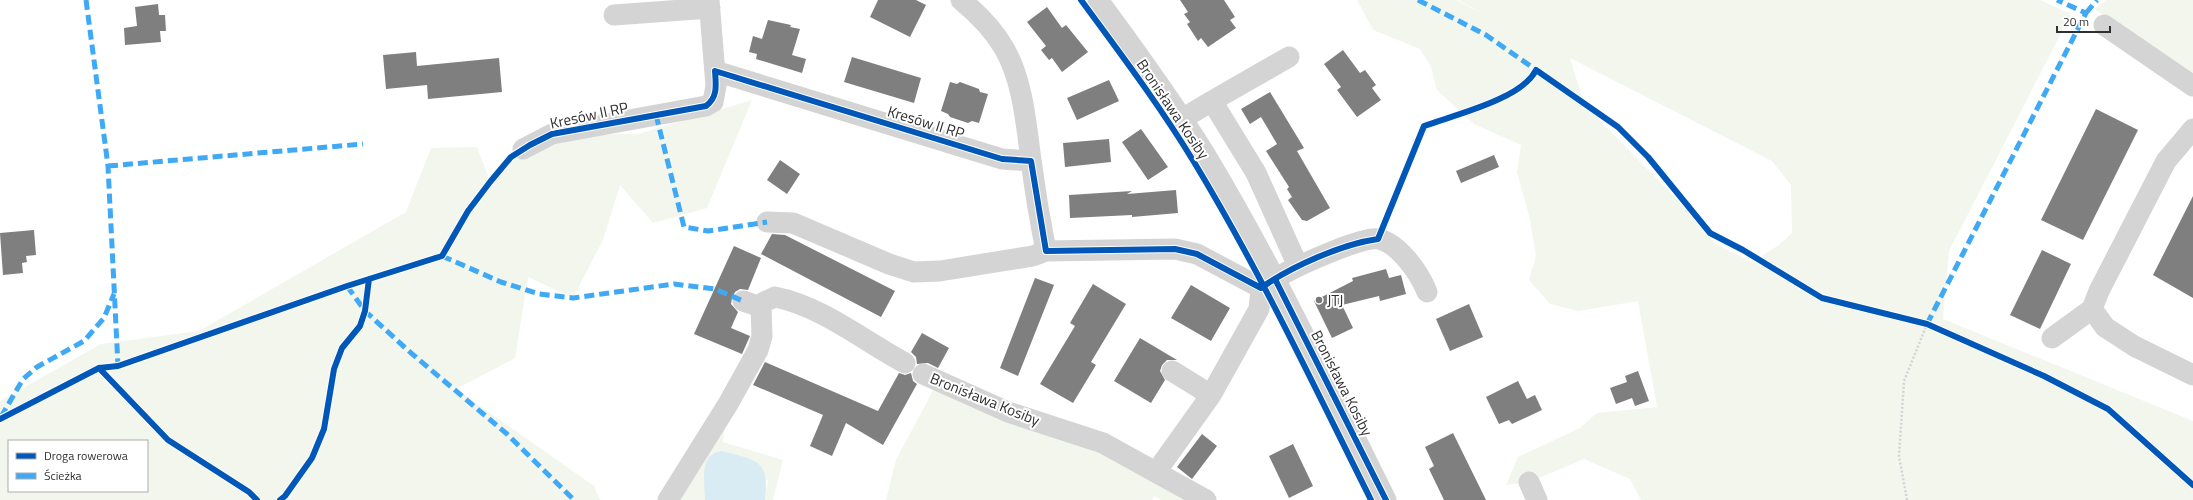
<svg xmlns="http://www.w3.org/2000/svg" width="2193" height="500" font-family="'Titillium Web',sans-serif">
<rect width="100%" height="100%" fill="#fff"/>
<!-- green -->
<path fill="#f2f6ed" fill-rule="evenodd" d="M1357 0H1456L1491 18 1458 0H2040L2071 14 1949 251 1943 319 2193 421V500H1641L1630 479 1584 459 1529 482 1506 485 1518 457 1580 428 1597 413 1657 407 1638 301 1578 311 1550 304 1529 280 1536 256 1530 219 1517 172 1521 145 1474 124 1437 90 1431 67 1420 49 1373 30ZM1570 58 1772 161 1791 185 1792 233 1779 245 1752 262 1717 245 1670 192 1601 122 1581 94Z
M2106 0H2193V82L2108 17 2094 9Z
M752 100 707 208 653 223 620 185 603 240 573 298 528 277 515 358 456 389 594 486 600 500H0V401L101 344 199 331 406 212 431 148 477 147 490 181 511 157 576 135 638 134ZM9 441H147V491H9Z
M937 383 1102 446 1199 500H1161L1154 496 1152 500H886L896 460Z
M727 410 723 442 783 460 773 500H765L768 480 705 466V500H674Z"/>
<!-- water -->
<path fill="#d9ecf3" d="M721 451C756 460 770 459 765 500H705C705 482 698 455 721 451Z"/>
<!-- building -->
<path fill="#7f7f7f" d="M878 0H916L926 5 910 37 870 17Z
M1180 0H1224L1235 17 1230 20 1236 28 1208 47 1201 38 1198 41 1187 24 1190 22 1184 14 1188 12Z
M158 4 159 15H165L166 31H160L161 42 125 45 124 28 137 26 135 7Z
M1047 7 1062 28 1066 25 1088 52 1062 72 1052 58 1049 60 1041 50 1046 46 1027 22Z
M768 20 791 25 790 27 800 29 792 55 806 59 802 73 756 59 757 54 749 52 753 36 762 39Z
M1343 50 1360 73 1365 70 1376 85 1372 88 1381 100 1357 117 1337 90 1341 87 1324 64Z
M416 52 417 66 499 58 502 92 428 99 427 85 386 89 383 55Z
M852 57 921 78 914 103 844 82Z
M1109 80 1119 101 1077 120 1067 98Z
M950 82 957 84 960 82 979 89 980 92 988 94 979 123 972 121 968 123 950 117 948 114 941 111Z
M1270 92 1304 148 1297 151 1330 208 1307 221 1302 220 1288 200 1292 197 1287 189 1289 187 1266 151 1277 144 1261 117 1250 124 1241 109Z
M2096 109 2138 130 2083 240 2041 220Z
M1141 129 1168 167 1148 180 1122 142Z
M1109 139 1111 162 1065 167 1063 143Z
M1494 155 1499 167 1461 183 1456 171Z
M780 160 800 174 787 194 767 180Z
M1176 190 1178 213 1132 217V215L1070 218 1069 195 1132 191 1127 194Z
M2193 196V298L2153 275Z
M34 230 36 255 26 256 27 262 22 263 23 273 3 275 0 233Z
M772 234 785 235 895 291 881 317 761 254Z
M734 246 761 258 748 290 740 289 735 292 732 298 731 304 738 312 731 328 750 336 742 354 694 334Z
M2042 250 2071 264 2040 329 2010 315Z
M1386 269 1389 278 1401 275 1406 294 1380 301 1379 296 1342 305 1353 328 1332 338 1314 301 1353 281 1352 278Z
M1035 278 1054 285 1018 376 1000 368Z
M1093 284 1126 304 1091 362 1096 365 1073 403 1040 384 1075 326 1070 323Z
M1191 285 1230 308 1211 341 1171 318Z
M1469 304 1483 337 1450 351 1436 319Z
M922 333 949 348 938 368 928 363 917 364 916 357 911 352Z
M1140 338 1177 360H1167L1162 365 1160 371 1165 380 1151 403 1114 381Z
M765 362 878 411 899 373 905 375 911 373 913 381 917 384 883 445 846 423 832 456 810 446 823 415 753 385Z
M1638 371 1649 401 1635 406 1632 398 1616 404 1610 388 1627 382 1625 376Z
M1518 381 1527 399 1535 395 1542 410 1512 424 1509 420 1499 424 1486 397Z
M1453 433 1486 500H1444L1429 469 1434 466 1425 447Z
M1202 434 1217 446 1192 479 1177 467Z
M1293 444 1313 486 1289 498 1269 456Z"/>
<g fill="none" stroke-linecap="round" stroke-linejoin="round">
<!-- path -->
<path stroke="#d4d4d4" stroke-width="2.5" stroke-dasharray="2 2" stroke-linecap="butt" d="M1385 222 1424 126C1454 115 1522 99 1536 70
M1907 500 1899 456 1904 381 1927 324"/>
<!-- minor -->
<path stroke="#d4d4d4" stroke-width="21" d="M961 0C977 13 993 29 1004 48 1023 81 1026 123 1031 160 1035 191 1040 221 1046 251
M1098 0C1135 50 1172 101 1205 154 1272 265 1328 384 1386 500
M614 15 710 8
M2104 25 2193 86
M1289 57 1212 101 1256 173 1298 266
M715 71 1002 159 1031 161
M1182 119 1212 101
M2193 129 2166 161 2099 291 2092 309 2105 327 2134 346 2193 375
M523 149 552 134 706 106 713 102 716 86 709 0
M767 222 793 223 889 264 914 272 940 271 1033 256 1046 251 1175 249 1197 254 1261 288
M1285 273C1300 265 1363 236 1378 239 1399 243 1420 274 1427 292
M743 301 761 307 764 302 775 297C821 306 864 341 905 363
M2052 338 2092 309
M1172 371 1211 395
M923 374 1008 412 1103 443 1206 500
M1156 472 1211 395 1259 309 1261 288
M1529 482 1537 500
M668 500 728 404 758 350 762 336 761 307"/>
<!-- quiet -->
<path stroke="#3fa9f5" stroke-width="5" stroke-dasharray="10 5" stroke-linecap="butt" d="M86 0 108 166 118 366
M1418 0 1486 35 1539 72
M2086 13 2097 0
M656 115 684 227 708 231 767 222
M108 166 363 144
M442 256 501 282 539 294 573 298 674 284 715 289 743 301
M347 286 365 311 411 353 507 434 574 500
M1927 324 2086 13 2057 0
M1 417 23 379 37 367 84 341 104 318 114 294"/>
<defs>
<path id="cycleway" d="M1081 0C1120 53 1160 106 1194 162 1260 271 1314 386 1371 500
M1275 279 1386 500
M99 368 168 440 249 492 257 500
M0 419 99 368 118 366 347 286 442 256 468 211 490 182 511 157 530 145 552 134 706 106C718 97 716 85 715 71L1002 159 1031 161 1046 251 1175 249 1197 254 1261 288C1290 267 1342 244 1378 239L1424 126C1454 115 1522 99 1536 70L1618 127 1648 157 1710 233 1743 250 1822 298 1927 324 2044 376 2108 409 2193 485
M280 500 285 496 312 458 324 429 334 369 342 348 360 326 365 311 369 279"/>
</defs>
<!-- cycleway casing -->
<use href="#cycleway" stroke="#fff" stroke-width="8"/>
<!-- cycleway -->
<use href="#cycleway" stroke="#0057b8" stroke-width="6"/>
</g>
<!-- markers -->
<circle fill="#787878" stroke="#fff" stroke-width="1.5" cx="1319" cy="300" r="4"/>
<g text-anchor="middle" dominant-baseline="central" stroke-width="4" stroke-linejoin="round" paint-order="stroke">
<!-- street labels -->
<g font-size="15" fill="#303030" stroke="#fff">
<text transform="translate(1173 109) rotate(56)">Bronisława Kosiby</text>
<text transform="translate(589 115) rotate(-12)">Kresów II RP</text>
<text transform="translate(926 122) rotate(17)">Kresów II RP</text>
<text transform="translate(1342 383) rotate(63)">Bronisława Kosiby</text>
<text transform="translate(985 399) rotate(22)">Bronisława Kosiby</text>
</g>
<!-- poi labels -->
<g font-size="15" fill="#303030" stroke="#fff" text-anchor="start">
<text x="1327" y="300">JTJ</text>
</g>
</g>
<!-- legend -->
<rect x="8" y="440" width="140" height="52" fill="#ffffff" stroke="#acacac"/>
<rect x="16" y="453" width="20" height="6" fill="#0057b8" stroke="#acacac"/>
<text x="44" y="460" font-size="12" fill="#303030">Droga rowerowa</text>
<rect x="16" y="473" width="20" height="6" fill="#3fa9f5" stroke="#acacac"/>
<text x="44" y="480" font-size="12" fill="#303030">Ścieżka</text>
<!-- scale -->
<path d="M2057 26v6h53v-6" fill="none" stroke="#303030" stroke-width="2"/>
<text x="2063" y="26" font-size="12" fill="#303030" stroke="#ffffff" stroke-width="3" paint-order="stroke">20 m</text>
</svg>
